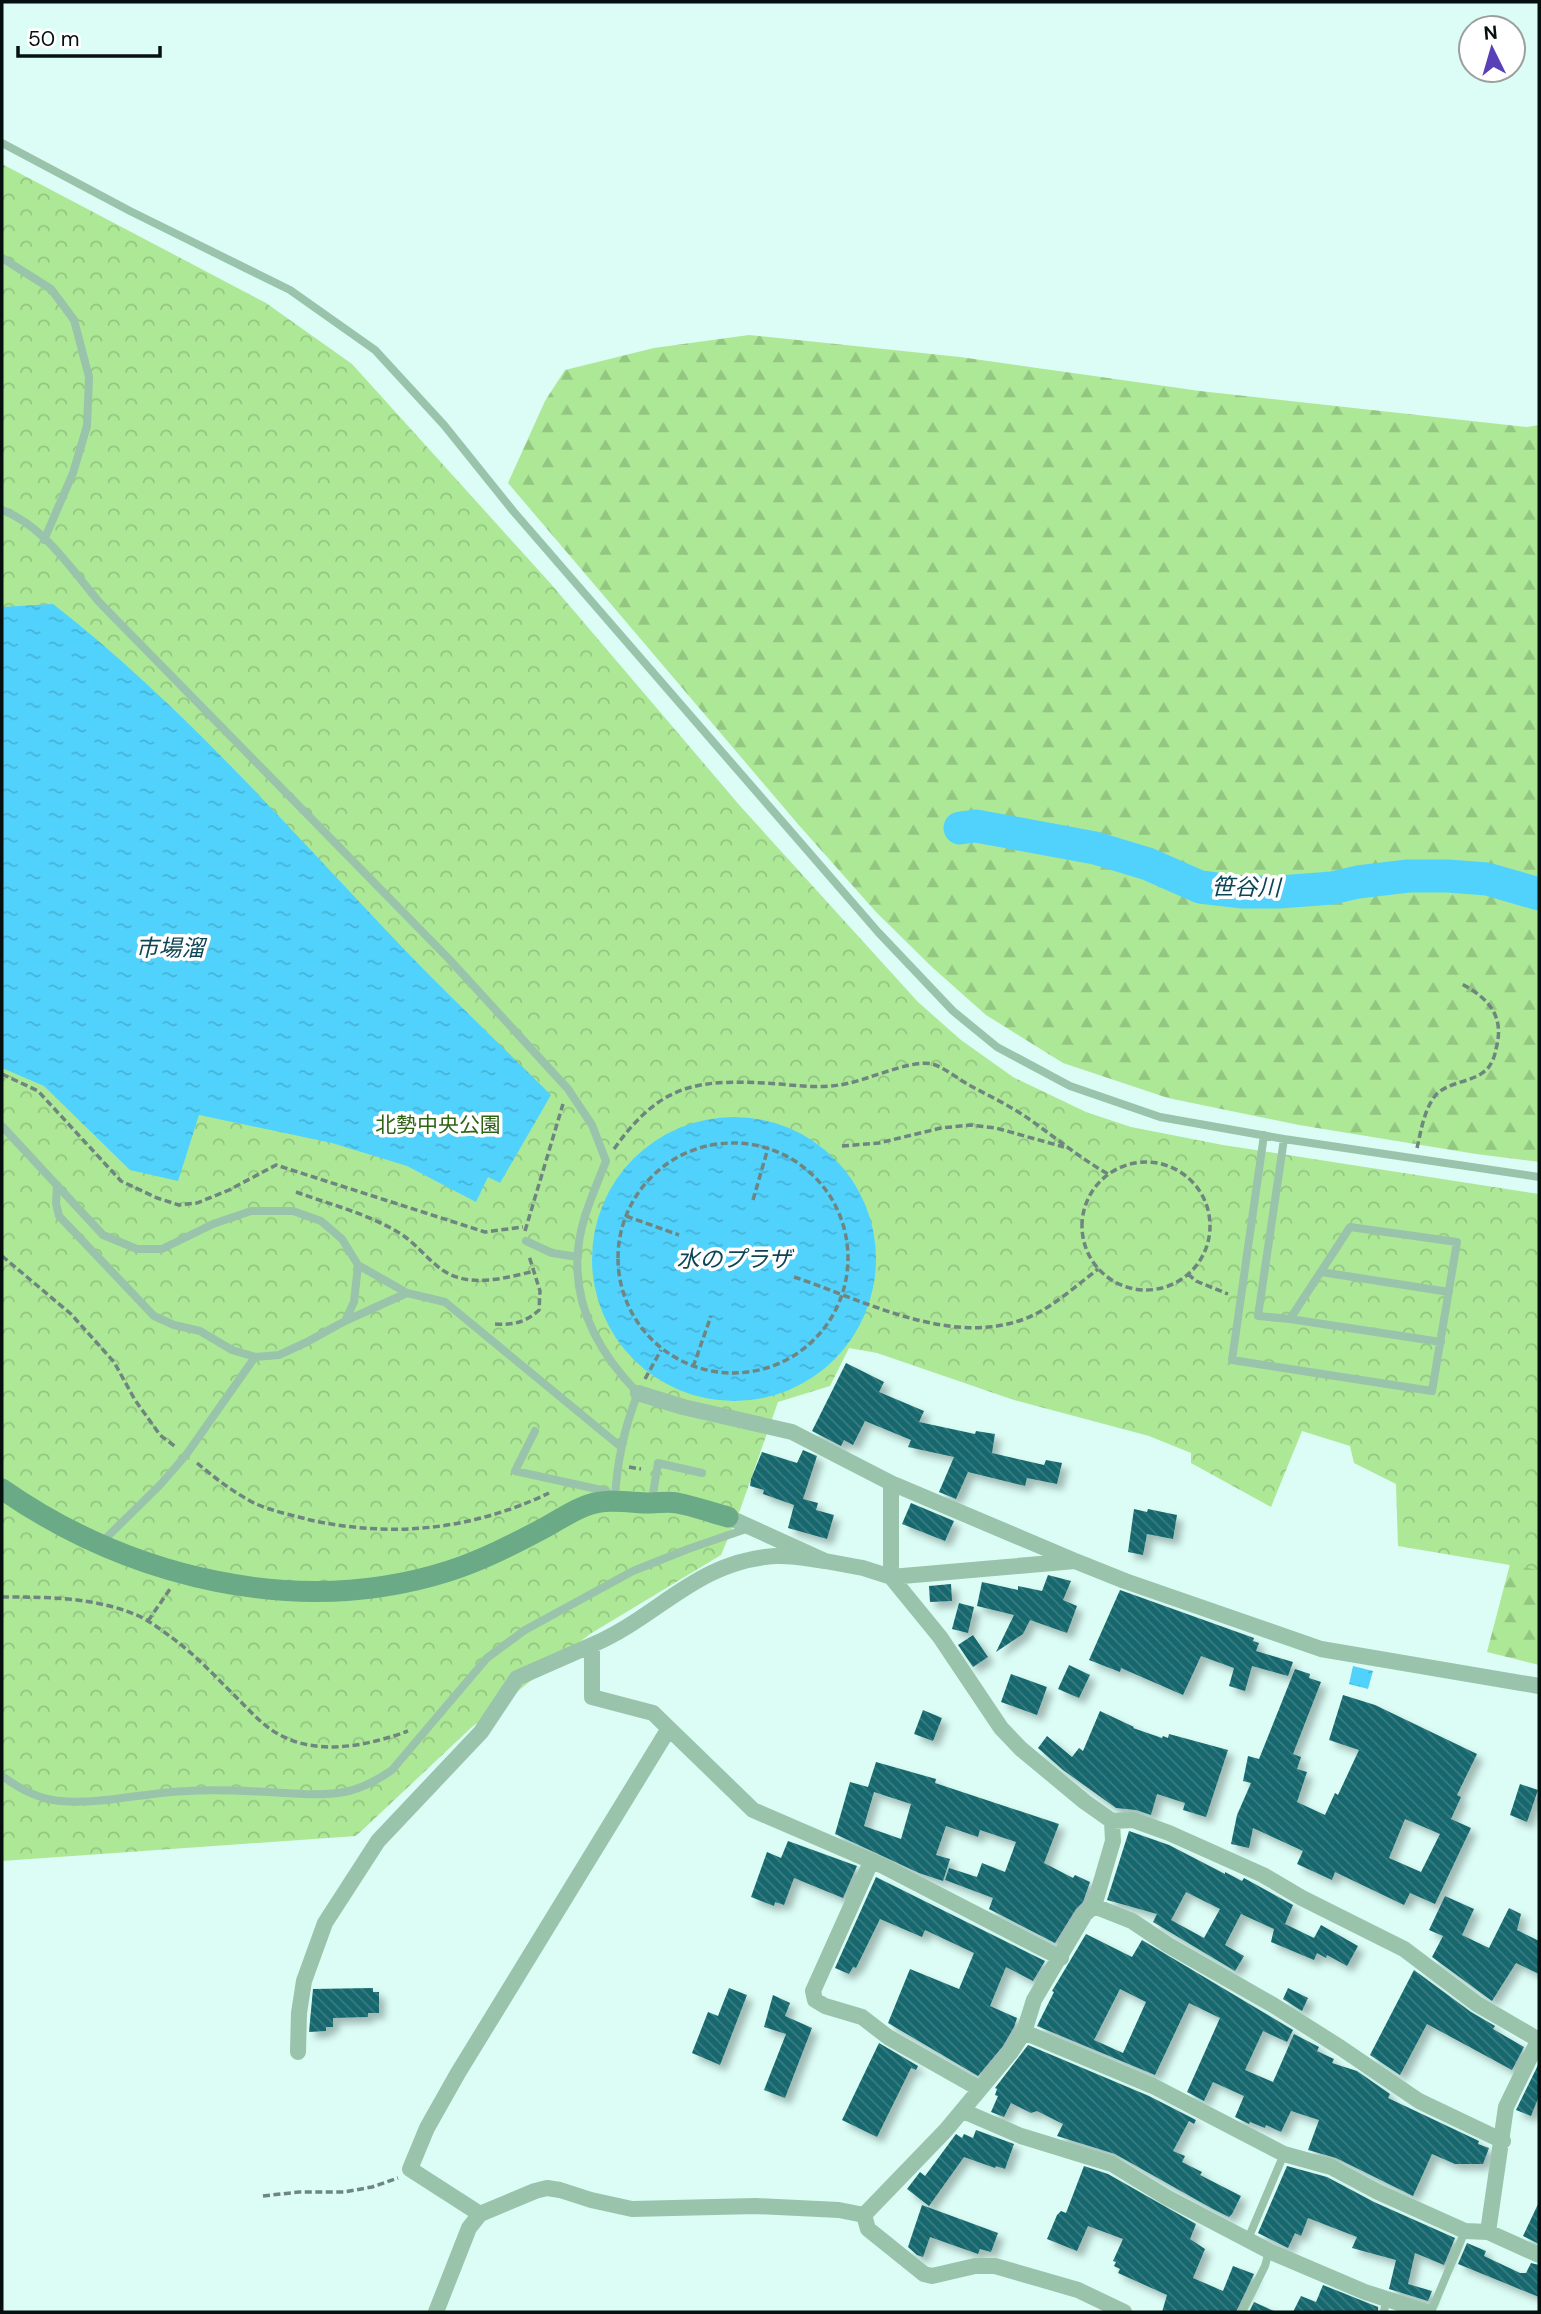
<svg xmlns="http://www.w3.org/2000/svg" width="1541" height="2314" font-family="'DM Sans','Noto Sans JP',sans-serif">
<defs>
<pattern id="forest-firs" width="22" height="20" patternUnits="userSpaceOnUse" patternTransform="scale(1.75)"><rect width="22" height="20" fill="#ade897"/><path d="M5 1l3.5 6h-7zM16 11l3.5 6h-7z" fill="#93c681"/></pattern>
<pattern id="park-crowns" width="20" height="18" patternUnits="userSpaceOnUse" patternTransform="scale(1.75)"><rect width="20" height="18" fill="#ade897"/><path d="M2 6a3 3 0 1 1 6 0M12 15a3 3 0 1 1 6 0" fill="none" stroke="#93c681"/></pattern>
<pattern id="water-ripples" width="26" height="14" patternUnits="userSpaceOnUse" patternTransform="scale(1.75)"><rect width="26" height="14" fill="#51d2fc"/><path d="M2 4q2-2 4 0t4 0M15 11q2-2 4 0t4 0" fill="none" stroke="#45b3d7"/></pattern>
<pattern id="building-back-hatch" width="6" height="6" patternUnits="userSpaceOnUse" patternTransform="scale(1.75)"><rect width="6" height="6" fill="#14686e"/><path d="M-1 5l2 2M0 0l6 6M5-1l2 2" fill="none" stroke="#3c7c80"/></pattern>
<filter id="shadow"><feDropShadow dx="6" dy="6" stdDeviation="3.5" flood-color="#0004"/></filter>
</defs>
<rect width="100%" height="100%" fill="#dbfdf5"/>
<!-- forest -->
<path fill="url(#forest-firs)" d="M749 335 960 357 1200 391 1527 427 1539 425V1162L1476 1154 1299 1125 1168 1098 1063 1063 986 1015 933 968 876 912 797 823 508 483 545 401 565 370 654 348Z
M1525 1507 1539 1509V1665L1487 1652Z"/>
<!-- park -->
<path fill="url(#park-crowns)" d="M2 164 266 303 352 364 551 584 741 807 918 1002 961 1040 1013 1077 1086 1112 1131 1127 1223 1145 1539 1194V1570L1398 1546 1396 1484 1354 1463 1350 1446 1302 1431 1271 1507 1191 1463V1453L1149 1436 1014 1400 877 1353 849 1348 830 1386 778 1402 740 1510 721 1555 590 1634 472 1727 356 1836 2 1861Z"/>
<!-- water -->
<path fill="url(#water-ripples)" d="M53 604C174 698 277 815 382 926 436 984 495 1039 551 1095L500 1183 488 1177 476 1202 407 1166 332 1143 199 1115 178 1181 130 1170 44 1086 2 1068V607Z
M592 1259a142 142 0 1 1 284 0a142 142 0 1 1-284 0Z
M1353 1666 1373 1671 1368 1689 1349 1684Z"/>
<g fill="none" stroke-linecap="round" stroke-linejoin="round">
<!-- river -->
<path stroke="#51d2fc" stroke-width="33" d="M960 828 976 826 1095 848 1148 864 1200 887 1243 892H1279L1332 888 1358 882 1408 876H1448L1487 879 1539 894"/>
</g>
<!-- building -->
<path fill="url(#building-back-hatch)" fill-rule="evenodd" filter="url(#shadow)" d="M846 1363 884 1382 879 1392 924 1411 919 1422 975 1434 976 1431 995 1434 992 1453 1044 1465 1046 1460 1062 1463 1057 1484 1027 1478 1025 1486 968 1472 956 1499 939 1492 954 1457 908 1447 911 1440 865 1421 853 1445 844 1440 841 1446 812 1431Z
M803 1450 817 1456 803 1499 818 1503 816 1510 834 1515 827 1539 788 1528 794 1505 763 1494 764 1490 750 1486 751 1479 762 1452 797 1463Z
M911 1503 954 1521 945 1541 902 1524Z
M1134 1509 1147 1512 1148 1509 1177 1515 1173 1539 1147 1534 1143 1555 1128 1552Z
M1048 1575 1071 1581 1063 1600 1077 1606 1067 1633 1030 1620 1023 1634 996 1652 1014 1615 977 1606 982 1582 1018 1590V1586L1042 1591Z
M951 1584 952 1601 930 1602 929 1586Z
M1120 1590 1254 1638 1253 1641 1259 1643 1256 1651 1293 1662 1288 1676 1252 1666 1245 1691 1229 1686 1234 1668 1201 1656 1183 1695 1121 1668 1120 1672 1089 1660Z
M959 1603 974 1607 968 1633 952 1629Z
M973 1635 988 1657 973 1667 958 1645Z
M1069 1665 1090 1675 1079 1698 1058 1689Z
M1295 1669 1310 1674 1309 1678 1321 1682 1293 1754 1301 1757 1297 1769 1307 1772 1297 1802 1325 1815 1335 1793 1338 1795 1359 1750 1329 1740 1343 1695 1375 1705 1477 1754 1457 1795 1461 1797 1451 1819 1471 1828 1435 1904 1410 1893 1404 1905 1335 1872 1332 1880 1297 1864 1303 1851 1253 1828 1249 1848 1231 1844 1237 1815 1251 1783 1243 1781 1248 1756 1259 1759ZM1405 1819 1440 1834 1421 1872 1389 1858Z
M1011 1674 1047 1687 1037 1715 1001 1702Z
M923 1710 942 1718 933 1741 914 1734Z
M1100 1711 1134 1727 1133 1728 1162 1738 1163 1736 1168 1738 1169 1734 1228 1750 1206 1817 1183 1810 1185 1803 1157 1794 1151 1815 1136 1810 1116 1808 1063 1770 1038 1748 1047 1736 1072 1757 1079 1748 1083 1751Z
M876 1762 936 1779 935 1783 1059 1824 1044 1863 1073 1878 1075 1875 1090 1882 1083 1902 1076 1909 1055 1943 989 1909 993 1898 945 1880 949 1868 977 1877 982 1863 1005 1872 1016 1842 980 1830 978 1837 946 1826 936 1855 950 1859 943 1881 919 1873 835 1834 850 1782 868 1787ZM874 1792 911 1804 901 1839 864 1826Z
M1520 1784 1538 1790 1527 1822 1510 1815Z
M1129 1831 1169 1845 1225 1874V1872L1242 1881 1244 1878 1293 1905 1285 1924 1314 1938 1321 1925 1358 1946 1347 1966 1327 1955 1326 1958 1317 1953 1314 1960 1271 1942 1274 1929 1241 1914 1225 1945 1244 1956 1235 1971 1153 1922 1157 1914 1107 1900ZM1186 1892 1220 1909 1204 1938 1171 1920Z
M788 1841 857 1866 843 1898 794 1878 784 1905 775 1902 774 1906 751 1897 767 1852 781 1858Z
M876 1877 1045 1961 1033 1981 1006 1967 990 2006 1017 2018 1014 2027 1003 2046 978 2076 888 2023 910 1969 959 1989 974 1953 925 1930 922 1937 880 1919 856 1968 853 1967 849 1974 835 1968Z
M1445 1896 1474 1909 1462 1935 1489 1948 1509 1908 1521 1914 1517 1930 1539 1941V1974L1516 1963 1492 2001 1432 1957 1443 1936 1429 1930Z
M1086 1934 1132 1957 1142 1940 1293 2030 1287 2042 1263 2031 1245 2070 1273 2082 1294 2034 1319 2047 1317 2051 1334 2059 1332 2063 1357 2071 1390 2094 1388 2098 1479 2141 1478 2144 1489 2148 1483 2164H1455L1432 2154 1413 2196 1336 2158 1308 2150 1319 2120 1291 2111 1281 2132 1266 2125 1265 2128 1250 2122 1249 2124 1235 2117 1244 2096 1213 2082 1204 2101 1187 2092 1220 2018 1189 2003 1155 2075 1037 2026 1054 1992 1052 1991ZM1120 1989 1146 2002 1123 2053 1094 2040Z
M1414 1970 1471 2012 1495 2026 1493 2029 1524 2047 1512 2070 1427 2024 1400 2075 1370 2055Z
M373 1988V1992H379V2013H368V2017L333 2018V2027H326V2031L309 2032 313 1989Z
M729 1988 747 1995 720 2065 692 2053 708 2012 718 2016Z
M1288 1988 1308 1998 1302 2011 1283 1999Z
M773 1995 790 2003 785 2016 812 2028 785 2098 764 2090 786 2034 764 2027Z
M879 2043 918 2066 916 2070 911 2068 877 2137 842 2120Z
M1028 2045 1149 2096 1196 2120 1194 2124 1189 2121 1173 2151 1185 2156 1182 2162 1202 2172 1200 2175 1241 2196 1232 2214 1229 2217 1211 2208 1115 2154 1057 2136 1063 2124 1037 2111 1031 2113 1011 2103 1004 2117 991 2112 998 2096 995 2095 997 2089 995 2088Z
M1539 2063V2096L1531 2116 1516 2110Z
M976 2130 1014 2144 1005 2169 996 2166 995 2168 964 2157 929 2206 907 2189 920 2172 925 2176 956 2134 962 2138 964 2134 973 2138Z
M1084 2166 1108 2174 1196 2224 1190 2239 1205 2249 1193 2278 1223 2291 1233 2266 1254 2274 1236 2312H1162L1167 2295 1118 2273 1120 2269 1114 2266 1116 2262 1113 2261 1123 2239 1088 2226 1077 2251 1047 2239 1057 2215 1061 2211 1066 2213Z
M1287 2166 1327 2177 1374 2202 1455 2238 1444 2265 1415 2253 1408 2284 1432 2291 1428 2301 1389 2289 1396 2260 1352 2248 1357 2237 1308 2218 1301 2236 1295 2233 1288 2248 1258 2233Z
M1539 2202V2244L1523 2236Z
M922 2205 998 2233 991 2252 980 2249 978 2254 930 2237 923 2257 917 2255 908 2247Z
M1467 2243 1486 2251 1484 2256 1520 2273H1526L1531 2263 1539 2265V2297L1458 2264Z
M1323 2285 1378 2307V2312H1293L1301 2296 1316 2302Z
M1254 2302 1276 2312H1249Z"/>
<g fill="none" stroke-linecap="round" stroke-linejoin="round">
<!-- path -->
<path stroke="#6f8580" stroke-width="3.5" stroke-dasharray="7 3.5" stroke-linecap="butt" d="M2 1074 38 1091 121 1181 157 1198 179 1205 197 1203 229 1190 276 1165 485 1232 523 1227
M618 1258a115 115 0 1 1 230 0a115 115 0 1 1-230 0Z
M842 1146 879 1143 941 1128 971 1125 996 1128 1064 1147
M1417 1148C1421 1131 1424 1110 1435 1096 1447 1081 1474 1083 1487 1069 1492 1064 1495 1055 1496 1049 1505 1016 1489 999 1462 984
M614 1149C663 1080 701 1079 780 1084 800 1086 820 1088 839 1085 865 1082 909 1059 932 1064 944 1067 958 1079 969 1085 989 1096 1011 1106 1029 1119 1056 1138 1080 1158 1108 1174
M1082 1226a64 64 0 1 1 128 0a64 64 0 1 1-128 0Z
M296 1192C329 1204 365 1213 396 1231 414 1241 425 1257 441 1269 468 1289 505 1278 535 1271
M753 1200 768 1148
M626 1216 679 1235
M525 1231 563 1104
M2 1256 71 1314 114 1362 135 1400 160 1435 177 1448
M1188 1274 1196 1281 1228 1294
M794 1277C866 1301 951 1348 1027 1318 1053 1307 1076 1286 1098 1269
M495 1324C513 1325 525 1323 539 1310L540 1291 529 1256
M693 1367 711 1316
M645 1379 661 1350
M197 1463C215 1478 233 1492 254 1503 271 1511 292 1515 310 1520 393 1538 472 1530 549 1493
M629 1467 641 1469
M2 1597C46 1597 92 1597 134 1614 150 1620 165 1633 179 1643 200 1660 218 1679 237 1698 251 1712 265 1728 282 1736 321 1756 370 1745 408 1731
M148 1621 170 1589
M263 2196 299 2192H344L372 2187 398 2178"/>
<!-- lane -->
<path stroke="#99c3aa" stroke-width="8" d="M2 143 130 211 290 290 375 350 444 425 514 512 878 932 953 1011 997 1047 1070 1086 1160 1117 1284 1139 1539 1177
M2 258 51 289 74 320 89 377 87 426 73 473 44 540
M2 510C43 525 72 570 100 603L448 958 568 1089 592 1125 606 1161C599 1179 591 1197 585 1216 563 1286 590 1344 638 1393 624 1428 617 1461 615 1498
M2 1126 103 1235 137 1249H162L213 1224 251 1211H293L321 1221 342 1239 358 1265 407 1293 445 1302 621 1447
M1264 1135 1232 1360 1432 1391 1457 1242 1350 1227 1290 1319 1258 1316 1284 1139
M57 1185 56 1203 59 1216 154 1316 174 1325 200 1331 232 1350 255 1357 279 1355 307 1342 345 1321 407 1293
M526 1241 552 1253 578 1257
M1321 1272 1449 1292
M1290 1319 1441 1342
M345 1321 354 1302 358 1265
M535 1431 515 1471 606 1491 613 1499
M652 1500 658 1463 702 1473
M101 1543 160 1485 186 1455 255 1357
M2 1776C19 1788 37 1799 60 1801 102 1805 146 1792 188 1791 220 1789 252 1791 285 1793 306 1794 328 1796 349 1791 365 1787 379 1779 392 1770L487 1658 525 1630 633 1571 688 1549 749 1528
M1248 2239 1284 2154
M1242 2312 1265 2266 1269 2251
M1384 2312 1386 2300
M1431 2312 1465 2231"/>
<!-- street -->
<path stroke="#99c3aa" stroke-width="16" d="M638 1393 683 1407 792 1432 891 1483 1073 1560
M891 1483V1577L940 1637 1001 1728 1021 1749 1085 1802 1112 1821 1133 1820 1169 1833 1263 1875 1302 1898 1404 1949 1477 2004 1539 2040
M728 1517 825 1561 863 1568 891 1577 1075 1561 1125 1581 1321 1649 1539 1686
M825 1561C810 1559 792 1555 776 1556 696 1561 660 1616 592 1645V1697L653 1713 753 1810 883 1866 1061 1958
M871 1862 813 1991 815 2000 825 2006 862 2017 888 2037 980 2089
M1094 1906 1132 1921 1168 1945 1273 2005 1341 2048 1419 2101 1503 2141
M1024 2032 1153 2086 1284 2154 1331 2167 1378 2192 1465 2231 1488 2232 1539 2255
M298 2052 299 2013 304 1981 325 1923 378 1841 481 1732 517 1678 592 1645
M963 2111 1021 2136 1112 2164 1166 2197 1269 2251 1365 2292 1427 2312
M480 2214 410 2169 427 2128 458 2073 668 1730
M864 2215 946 2130 1011 2052 1024 2032 1034 2000 1085 1914 1094 1906 1113 1841 1112 1821
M864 2215 868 2229 924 2274 932 2276 975 2266H995L1078 2290 1124 2312
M1488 2232 1506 2107 1539 2039
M436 2312 469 2228 480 2214 535 2191 547 2188 560 2190 591 2200 632 2209 756 2206 839 2210 864 2215"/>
<!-- secondary -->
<path stroke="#6aaa86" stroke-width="21" d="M2 1489C130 1578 298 1619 449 1571 483 1560 514 1544 546 1527 559 1520 573 1510 588 1505 608 1498 631 1503 651 1503 660 1503 669 1501 677 1503 694 1506 712 1513 728 1517"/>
</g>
<g text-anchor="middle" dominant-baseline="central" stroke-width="7" stroke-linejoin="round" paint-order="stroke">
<!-- park labels -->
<g font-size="21" fill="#2f6414" stroke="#fff">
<text x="438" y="1125">北勢中央公園</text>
</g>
<!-- water labels -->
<g font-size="23" font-style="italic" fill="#0c4556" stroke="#fff">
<text transform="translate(1246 887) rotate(1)">笹谷川</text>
<text x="170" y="948">市場溜</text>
<text x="734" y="1259">水のプラザ</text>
</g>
</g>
<!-- border -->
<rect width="1541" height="2314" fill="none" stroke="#06110f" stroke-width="7"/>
<!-- north arrow -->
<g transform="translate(1492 49) rotate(355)"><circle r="33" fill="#ffffff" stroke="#9ba09f" stroke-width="2"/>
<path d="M0-5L12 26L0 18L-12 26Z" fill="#5a40b8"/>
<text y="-10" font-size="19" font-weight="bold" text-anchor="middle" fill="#06110f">N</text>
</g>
<!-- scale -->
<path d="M18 46v10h142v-10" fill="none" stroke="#06110f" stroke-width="3.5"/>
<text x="28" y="46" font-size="21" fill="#06110f" stroke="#ffffff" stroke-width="5" paint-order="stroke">50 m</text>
</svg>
